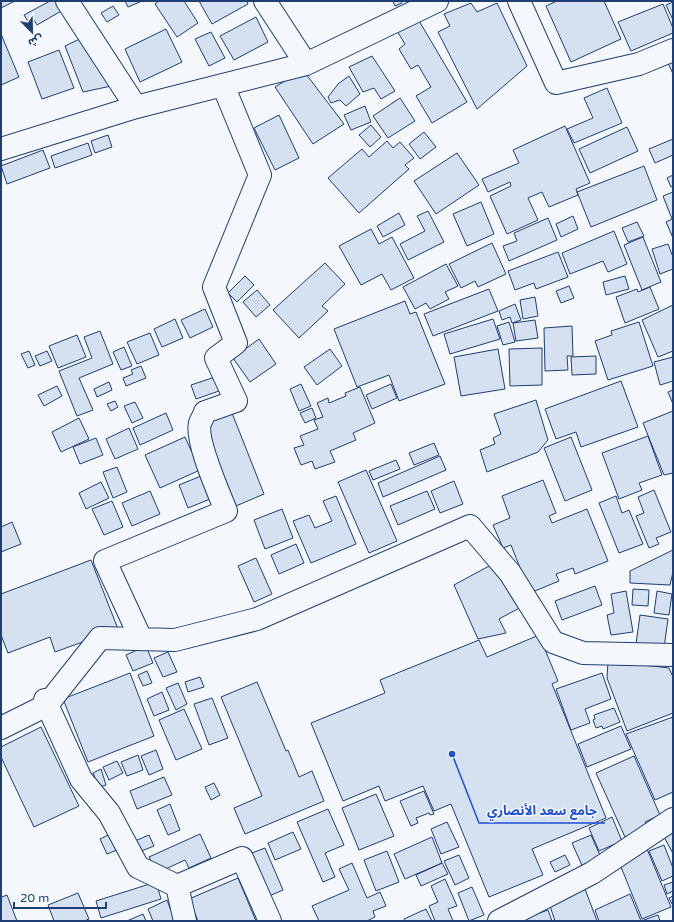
<svg xmlns="http://www.w3.org/2000/svg" width="674" height="922" font-family="'Varela Round','Noto Sans Arabic',sans-serif">
<rect width="100%" height="100%" fill="#f4f7fb"/>
<!-- building -->
<path fill="#d5e0f0" stroke="#1d3f73" d="M1 1H15L1 8Z
M50 1H58L63 10 37 25 34 20 29 23 24 15Z
M125 1H142L128 7Z
M159 1H184L198 23 177 37 155 4Z
M199 1H247L248 4 212 24Z
M393 1H401L402 3 395 6Z
M557 1H604L621 39 571 62 546 6Z
M673 2V20L666 5Z
M471 3 477 12 497 3 527 66 477 109 438 32 450 26 444 14Z
M663 4 673 28V33L631 51 618 22Z
M113 6 119 15 107 22 101 13Z
M415 14 467 102 432 123 416 96 431 87 418 65 411 69 399 49 405 44 394 26Z
M256 17 268 42 234 60 220 36Z
M166 29 182 62 140 82 125 49Z
M211 32 225 58 209 66 195 39Z
M1 34 19 77 1 85Z
M84 37 116 85 83 92 65 46Z
M59 50 74 88 42 99 28 62Z
M372 56 395 91 381 99 374 88 363 92 349 67Z
M673 61V74L668 63Z
M303 70 344 124 313 144 275 87Z
M349 76 360 94 346 106 340 100 331 103 328 97 338 84Z
M607 88 622 123 574 143 567 129 593 118 584 98Z
M400 98 415 121 388 138 373 116Z
M365 106 371 122 351 130 344 115Z
M279 115 299 158 275 170 254 128Z
M371 125 381 137 370 147 359 135Z
M565 126 590 183 576 189 578 195 549 207 542 192 528 198 538 220 507 234 490 196 511 186 510 182 488 192 482 179 519 163 513 150Z
M627 127 638 151 590 173 579 149Z
M424 132 436 147 420 159 409 144Z
M108 135 112 147 95 153 91 141Z
M673 139V155L655 163 649 149Z
M387 141 393 148 400 142 414 158 405 165 409 169 359 213 328 178 362 149 369 157Z
M88 143 92 155 55 168 51 156Z
M43 150 50 168 7 184 1 166Z
M457 153 479 185 436 214 414 181Z
M644 166 657 200 591 227 577 192Z
M673 175V186L671 187 667 178Z
M673 192V238L666 222 672 219 663 196Z
M481 202 494 234 467 246 453 214Z
M428 211 444 242 408 260 400 244 425 231 417 216Z
M399 213 405 225 383 237 377 226Z
M573 216 578 229 561 237 556 224Z
M548 218 557 240 509 261 503 246 517 241 514 233Z
M637 222 644 236 628 242 622 228Z
M371 229 379 244 392 237 414 278 391 290 382 274 361 285 339 246Z
M614 231 627 264 608 272 603 261 570 274 562 253Z
M643 237 661 282 642 290 624 245Z
M492 243 506 274 478 287 475 281 461 288 449 264Z
M668 244 673 257V269L660 274 652 249Z
M558 252 568 277 536 289 534 283 515 290 508 271Z
M325 263 345 284 322 306 328 311 299 338 273 310Z
M446 264 458 286 445 292 449 299 430 309 426 303 415 309 403 287Z
M245 276 254 285 237 302 228 293Z
M625 276 629 289 606 295 603 282Z
M569 286 574 298 561 303 556 291Z
M650 287 659 309 625 323 616 297 637 289 638 292Z
M489 289 498 311 433 336 424 314Z
M257 290 270 305 256 317 243 302Z
M535 297 538 316 523 319 520 300Z
M405 301 410 314 416 312 445 384 399 401 389 375 357 387 334 329Z
M515 304 521 320 512 323 510 317 502 320 499 311Z
M673 305V351L658 357 642 320Z
M205 309 213 327 190 338 181 320Z
M175 319 183 338 162 347 154 329Z
M493 319 500 339 450 354 444 334Z
M535 320 538 338 516 341 513 323Z
M509 322 515 342 503 345 497 326Z
M639 322 653 366 608 380 595 341 612 335 611 331Z
M572 326 573 356H567L568 370 545 371 544 328Z
M100 331 113 364 79 378 93 410 77 416 59 371 92 358 84 337Z
M150 333 159 355 137 364 127 342Z
M77 335 86 357 58 368 49 346Z
M259 339 276 364 250 382 233 358Z
M124 347 132 366 121 370 113 352Z
M542 348V385L510 386 509 349Z
M330 349 342 366 317 385 304 367Z
M498 349 505 389 461 396 454 357Z
M29 351 35 365 28 368 21 354Z
M47 351 52 361 40 366 35 356Z
M596 356V374L572 375 571 357Z
M673 357V381L660 385 654 362Z
M141 366 146 378 126 386 123 378 133 374 131 370Z
M215 377 219 391 196 399 191 385Z
M621 381 638 427 581 447 576 432 556 439 545 409Z
M109 382 112 390 97 397 94 389Z
M301 384 311 406 299 411 290 389Z
M391 384 397 398 372 409 366 395Z
M57 386 62 396 44 406 38 395Z
M360 387 375 423 353 433 356 440 330 451 335 462 315 469 312 461 301 465 294 448 304 445 300 436 318 429 314 420 323 417 317 403 328 398 329 403 346 396 345 393Z
M673 390V404L668 392Z
M536 400 548 440 538 452 487 472 480 450 495 444 493 438 501 434 494 414Z
M115 401 118 407 111 411 107 404Z
M135 402 143 418 132 423 124 406Z
M312 408 316 418 305 423 300 413Z
M673 411V473L664 475 643 423Z
M166 413 173 430 140 445 133 428Z
M232 413 264 494 236 506 203 425Z
M79 418 89 439 61 452 52 432Z
M129 428 138 449 115 459 106 439Z
M648 436 662 475 639 483 642 490 619 499 602 453Z
M185 437 200 470 160 488 145 455Z
M571 437 592 490 565 501 544 448Z
M96 438 103 455 80 464 73 447Z
M434 443 439 455 414 465 409 453Z
M440 456 446 470 383 497 378 483Z
M396 460 400 469 373 480 369 471Z
M117 467 127 492 113 498 103 472Z
M366 470 397 541 369 553 338 482Z
M201 476 210 499 188 508 179 485Z
M543 480 556 513 549 516 552 523 587 509 608 561 575 574 573 568 556 574 559 581 530 593 511 545 503 548 493 525 510 518 502 496Z
M454 481 463 504 440 513 431 491Z
M101 482 109 498 86 509 79 493Z
M654 490 671 532 656 538 659 544 649 548 636 516 644 513 638 497Z
M150 491 160 514 132 526 122 503Z
M427 491 435 509 398 525 390 506Z
M336 496 356 544 311 563 293 521 309 515 315 528 332 521 323 501Z
M616 496 622 513 629 510 643 544 619 553 599 503Z
M112 501 123 527 104 535 92 509Z
M282 509 293 538 265 549 254 520Z
M12 522 21 544 1 552V527Z
M296 544 304 563 279 574 271 555Z
M673 550V572L670 585 630 583V571Z
M256 558 272 594 254 602 238 566Z
M91 560 118 629 55 652 50 637 8 653 1 635V594Z
M489 566 523 606 499 619 506 633 478 639 454 585Z
M595 586 602 605 562 620 555 601Z
M633 589 649 590 648 606 632 605Z
M626 591 633 632 611 635 607 615 614 613 611 594Z
M657 591 672 594 669 615 654 613Z
M640 615 668 619 664 648 636 644Z
M539 635 558 681 552 684 606 818 532 849 543 875 489 897 451 804 434 811 423 786 385 801 379 786 343 801 311 723 385 693 380 680 479 640 487 657Z
M146 646 153 663 133 671 126 655Z
M168 652 177 672 163 677 154 658Z
M608 661 669 668 673 677V713L627 731 607 678Z
M147 671 152 683 143 686 138 675Z
M130 673 154 736 88 762 63 699Z
M602 673 611 699 585 709 590 723 571 730 556 689Z
M200 677 204 687 188 692 185 682Z
M257 682 286 751 288 750 299 777 312 771 324 801 245 834 234 808 262 796 221 697Z
M178 683 187 704 176 710 166 688Z
M162 692 169 710 154 716 147 699Z
M212 698 228 738 209 745 194 704Z
M614 708 620 722 603 729 602 726 596 728 593 720 595 719 594 715Z
M184 709 202 749 176 760 159 720Z
M673 717V792L655 800 626 734Z
M621 726 631 749 587 767 578 744Z
M41 727 79 806 34 827 1 757V747Z
M156 750 163 769 149 775 141 756Z
M138 755 143 770 127 776 121 762Z
M634 756 660 815 645 822 647 828 625 837 596 773Z
M117 761 123 773 109 780 103 767Z
M101 769 106 785 99 787 93 773Z
M164 777 172 795 137 809 130 791Z
M214 783 220 795 211 800 205 787Z
M424 791 434 814 430 815 429 813 416 818 418 823 411 826 400 801Z
M376 794 394 836 359 850 342 808Z
M170 804 180 830 168 835 157 810Z
M328 809 344 845 325 853 335 877 323 882 297 822Z
M612 817 622 841 599 851 589 828Z
M447 822 459 847 441 854 431 829Z
M673 830V851L672 852 661 831Z
M114 832 122 848 107 854 100 839Z
M293 832 301 849 275 860 268 843Z
M200 834 211 858 189 868 185 860 157 873 149 857Z
M149 835 154 846 139 852 135 841Z
M591 835 603 862 584 870 572 843Z
M432 837 442 863 405 879 394 854Z
M645 844 671 907 642 919 617 857Z
M664 845 673 868V876L662 881 649 851Z
M265 848 283 890 262 899 244 856Z
M387 851 399 882 376 891 364 860Z
M459 855 469 878 455 885 444 861Z
M565 855 570 865 555 872 550 862Z
M352 863 367 898 380 892 386 906 373 911 375 917 367 921H319L312 906 349 890 339 869Z
M442 863 448 874 421 886 416 875Z
M238 878 256 921H198L189 899Z
M445 879 457 906 448 909 453 921H435L429 906 438 902 431 886Z
M156 882 161 899 101 918 96 901Z
M673 882V891L667 894 664 885Z
M472 887 484 915 469 921 458 893Z
M585 889 597 921H555L549 903Z
M78 893 89 919 84 921H54L48 905Z
M630 894 641 921 658 915 660 921H599L595 910Z
M7 895 17 921H1V896L2 897Z
M673 896V904H672L669 898Z
M167 900 175 921H153L148 909Z
M426 909 432 921H405L404 919Z
M548 910 552 921H523V919Z
M143 914 146 921H127Z"/>
<g fill="none" stroke-linecap="round" stroke-linejoin="round">
<defs>
<path id="minor" d="M67 1 136 107
M265 1 306 64
M519 1 556 83 639 64 673 50
M1 149 136 107 306 64 437 1
M141 639 105 561 226 511C219 493 195 440 200 423 201 420 204 416 205 412L236 401 216 358 236 343 214 287 260 175 223 85
M45 700 81 779 109 813 138 867 177 886 242 858 270 921
M1 728 47 705 100 638 175 640 257 619 470 526 510 573 553 642 583 653 673 655
M177 886 185 921
M499 921 592 873 673 819"/>
</defs>
<!-- minor casing -->
<use href="#minor" stroke="#1d3f73" stroke-width="24"/>
<!-- minor -->
<use href="#minor" stroke="#f4f7fb" stroke-width="22"/>
</g>
<!-- callouts -->
<path fill="none" stroke="#1d4ed8" stroke-width="1.5" d="M452 754L479 823H605"/>
<circle fill="#1d4ed8" stroke="#f4f7fb" stroke-width="1.5" cx="452" cy="754" r="4"/>
<g font-size="13" text-anchor="middle" font-weight="bold" fill="#1d4ed8" stroke="#f4f7fb" stroke-width="3" stroke-linejoin="round" paint-order="stroke">
<text x="542" y="815">جامع سعد الأنصاري</text>
</g>
<!-- border -->
<rect width="674" height="922" fill="none" stroke="#1d3f73" stroke-width="4"/>
<!-- north arrow -->
<g transform="translate(32 32) rotate(157)" stroke="#f4f7fb" stroke-width="3" paint-order="stroke">
<path d="M0-3L7 15L0 10L-7 15Z" fill="#1d3f73"/>
<text y="-6" font-size="11" font-weight="bold" text-anchor="middle" fill="#1d3f73">ش</text>
</g>
<!-- scale -->
<path d="M14 902v6h92v-6" fill="none" stroke="#1d3f73" stroke-width="2"/>
<text x="20" y="902" font-size="12" fill="#1d3f73" stroke="#f4f7fb" stroke-width="3" paint-order="stroke">20 m</text>
</svg>
